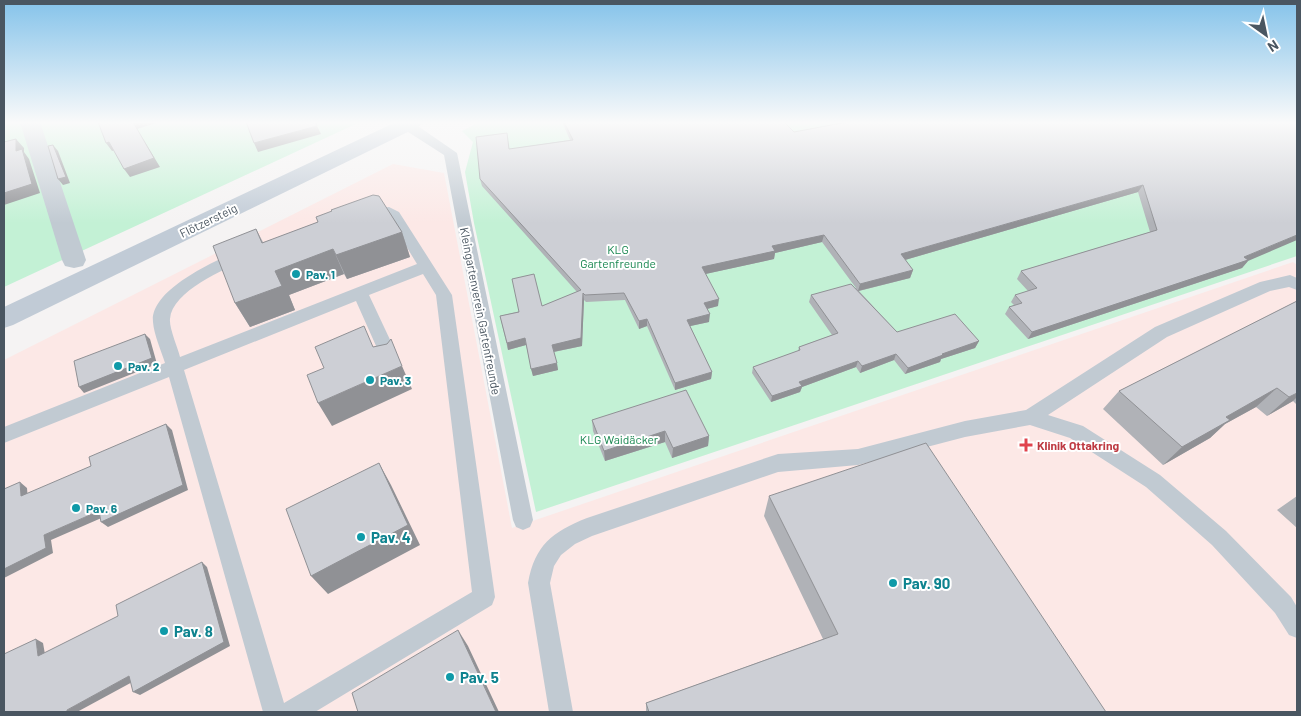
<svg xmlns="http://www.w3.org/2000/svg" width="1301" height="716" font-family="Barlow,sans-serif">
<rect width="100%" height="100%" fill="#f5f3f3"/>
<!-- medical -->
<path fill="#fce8e6" d="M393 164 444 173 512 528 1293 262 1297 265V712H4V360Z"/>
<!-- green -->
<path fill="#c3f1d5" d="M4 122H360L4 287Z
M479 122H1297V256L536 512 474 223 465 172 473 142 462 131Z"/>
<g fill="none" stroke-linecap="round" stroke-linejoin="round">
<!-- lane -->
<path fill="#c1cad2" fill-rule="evenodd" d="M402 122H412L457 153 533 520 530 527 523 530 516 527 513 520 444 155 402 128 401 125Z
M389 207 399 212 452 295 495 597 492 605 315 712H263L169 377 4 443V427L165 363C161 350 154 335 153 322 150 290 213 262 237 251L242 250 247 251 250 255 247 259C225 269 172 291 170 319 169 328 178 348 180 357L417 264 389 218 361 216 359 213 361 210ZM423 274 436 295 472 592 284 703 184 370 356 301 385 366 391 368 397 366 400 361 369 295Z
M1290 275 1297 278V290L1289 287 1270 291 1167 337 1048 415 1083 426 1160 475 1226 531 1291 597 1297 607V638L1289 635 1275 613 1212 545 1146 487 1070 438 1030 425 965 437 858 465 778 472 592 536 575 544 561 555 554 566 550 583 573 712H549L528 583C535 545 552 532 587 518L778 454 858 449 965 421 1026 410 1155 327 1260 282Z"/>
<!-- street -->
<path fill="#c1cad2" fill-rule="evenodd" d="M20 122H40L86 260 83 266 74 268 65 266 62 260Z"/>
<!-- secondary -->
<path fill="#c1cbd6" fill-rule="evenodd" d="M396 122H423L420 126 13 325 4 328V307Z"/>
</g>
<!-- wall -->
<path fill="#b0b2b7" d="M562 122H784L794 132 1297 122 1248 261 1242 268 1028 339 1005 314 1009 307 1014 305 1011 302 1015 295 1028 291 1017 279 1021 271 1150 232 1138 192 905 260 913 270 910 278 859 291 897 332 979 341 975 348 941 359 940 362 905 374 894 360 860 373 856 367 802 387 800 392 771 402 752 373 753 367 798 351 799 347 832 335 809 302 811 295 856 288 822 242 775 253 774 259 705 274 718 306 707 309 709 322 690 326 712 372 711 379 675 390 647 326 639 329 625 300 586 302 584 300 582 346 554 352 558 370 533 376 526 345 508 350 500 316 542 306 577 292 482 186 480 179 509 149 570 140Z
M256 229 263 242 402 232 410 257 347 279 344 274 289 295 295 310 250 327 235 303Z
M1297 301V405L1293 401 1267 416 1256 407 1225 424 1210 438 1163 465 1103 409 1119 391Z
M592 420 709 436 708 446 672 458 665 442 605 461 593 431Z
M769 496 1106 712H646V703L823 639 764 516Z
M1297 496V528L1277 510Z"/>
<!-- shaded-wall -->
<path fill="#909195" d="M133 122H159L137 129 160 167 130 177 124 169Z
M317 126 321 134 258 152 254 143Z
M16 139 24 148V152L29 159 40 193 4 205V193L16 151Z
M109 142 115 150 112 151 106 143Z
M53 145 58 151 70 183 63 185 58 179Z
M1143 185 1138 192 898 262 901 254Z
M402 232 410 257 347 279 336 255Z
M824 235 822 242 775 253 774 259 701 275 702 267 772 246Z
M1297 235V240L1248 261 1242 268 1028 339 1032 332 1244 257Z
M333 249 344 274 289 295 295 310 250 327 235 303 275 271Z
M913 270 910 278 858 291 860 284Z
M583 293 584 300 582 346 553 352 552 345Z
M719 299 718 306 703 310 704 303Z
M710 314 709 322 686 327 687 320Z
M647 319V326L639 329V321Z
M145 334 150 339 157 364 84 393 79 387Z
M525 338 526 345 508 350 507 343Z
M979 341 975 348 941 359 940 362 905 374 908 368 942 354Z
M896 354 894 360 860 373 862 366Z
M858 361 856 367 802 387 800 392 771 402 772 396 799 382Z
M557 363 558 370 533 376 531 369Z
M402 366 412 389 332 426 318 403Z
M712 372 711 379 675 390V383Z
M1277 388 1256 407 1225 424 1210 438 1163 465 1182 447 1226 417Z
M1297 393V397L1293 401 1267 416 1289 397Z
M166 424 172 430 188 490 108 527 101 522Z
M665 431V442L605 461 604 451Z
M709 436 708 446 672 458 673 448Z
M379 463 391 485 420 545 328 594 311 576Z
M20 482 27 488 28 501 21 496Z
M99 511 106 516 51 540 53 553 4 578V569L44 535Z
M202 562 207 567 230 646 140 695 133 692Z
M458 630 468 646 499 712H496Z
M36 639 43 643 46 660 38 656Z
M129 676 136 680 77 712H67V710Z"/>
<!-- building -->
<path fill="#cdcfd5" stroke="#909195" d="M98 122H133L154 158 124 169 109 142 106 143Z
M246 122H316L317 126 254 143Z
M564 122H784L794 132 847 122H1297V235L1244 257 1248 260 1032 332 1009 307 1022 303 1015 295 1037 288 1021 271 1157 230 1143 185 901 254 913 270 860 284 824 235 772 246 775 251 702 267 719 299 704 303 710 314 687 320 712 372 675 383 647 319 639 321 624 293 585 295 583 293 581 338 552 345 557 363 531 369 525 338 507 343 500 316 519 312 512 279 534 274 542 306 581 290 480 179 476 137 507 133 509 149 573 140Z
M16 139V151L22 149 32 184 4 193V142Z
M53 145 66 177 58 179 48 146Z
M373 195 379 196 402 232 336 255 333 249 275 271 282 286 235 303 213 246 256 229 262 243 318 222 316 217 332 211 331 210Z
M851 284 897 332 955 314 979 341 942 354 943 355 908 368 896 354 862 366 858 361 799 382 802 386 772 396 753 367 800 350 799 347 838 333 811 295Z
M1297 301V393L1289 397 1277 388 1226 417 1230 420 1182 447 1119 391Z
M364 326 373 347 387 344 391 339 402 366 318 403 307 375 324 368 315 347Z
M145 334 152 358 79 387 74 361Z
M686 390 709 436 673 448 665 431 604 451 592 420Z
M166 424 183 485 101 522 99 511 44 535 46 548 4 569V489L20 482 21 496 91 466 89 457Z
M926 443 1106 712H649L646 703 838 634 769 496Z
M379 463 408 525 311 576 286 509Z
M202 562 224 642 133 692 129 676 67 710V712H4V654L36 639 38 656 118 616 116 605Z
M458 630 496 712H358L352 693Z"/>
<!-- sky -->
<linearGradient id="sky" x2="0" y2="1"><stop stop-color="#85c3ea"/><stop offset="0.55" stop-color="#fafafa"/><stop offset="1" stop-color="#fafafa" stop-opacity="0"/></linearGradient>
<rect width="1301" height="223" fill="url(#sky)"/>
<!-- markers -->
<g fill="#0f9aa8" stroke="#fff" stroke-width="2">
<circle cx="296" cy="274" r="5"/>
<circle cx="118" cy="366" r="5"/>
<circle cx="370" cy="380" r="5"/>
<circle cx="76" cy="508" r="5"/>
<circle cx="361" cy="537" r="5"/>
<circle cx="893" cy="583" r="5"/>
<circle cx="164" cy="631" r="5"/>
<circle cx="450" cy="677" r="5"/>
</g>
<path fill="#e0444e" stroke="#fff" stroke-width="2" d="M1023.5 437.5h5v5h5v5h-5v5h-5v-5h-5v-5h5z"/>
<g text-anchor="middle" dominant-baseline="central" stroke-width="4" stroke-linejoin="round" paint-order="stroke">
<!-- street labels -->
<g font-size="12" fill="#4a5661" stroke="#fff">
<text transform="translate(208 220) rotate(-26)">Flötzersteig</text>
<text transform="translate(481 311) rotate(79)">Kleingartenverein Gartenfreunde</text>
</g>
<!-- park labels -->
<g font-size="12" fill="#17864f" stroke="#fff">
<text x="618" y="249">KLG<tspan x="618" dy="14">Gartenfreunde</tspan></text>
<text x="619" y="439">KLG Waidäcker</text>
</g>
<!-- culture labels -->
<g font-size="12" font-weight="bold" fill="#0d838f" stroke="#fff" text-anchor="start">
<text x="306" y="274">Pav. 1</text>
<text x="128" y="366">Pav. 2</text>
<text x="380" y="380">Pav. 3</text>
<text x="86" y="508">Pav. 6</text>
</g>
<!-- health labels -->
<g font-size="12" font-weight="bold" fill="#be3a42" stroke="#fff" text-anchor="start">
<text x="1037" y="445">Klinik Ottakring</text>
</g>
<!-- near-culture labels -->
<g font-size="15" font-weight="bold" fill="#0d838f" stroke="#fff" text-anchor="start">
<text x="371" y="537">Pav. 4</text>
<text x="903" y="583">Pav. 90</text>
<text x="174" y="631">Pav. 8</text>
<text x="460" y="677">Pav. 5</text>
</g>
</g>
<!-- border -->
<rect width="1301" height="716" fill="none" stroke="#4a5661" stroke-width="10"/>
<!-- north arrow -->
<g transform="translate(1266 35) rotate(147)" stroke="#ffffff" stroke-width="4" paint-order="stroke">
<path d="M0-4L9 19L0 12L-9 19Z" fill="#4a5661"/>
<text y="-8" font-size="14" font-weight="bold" text-anchor="middle" fill="#4a5661">N</text>
</g>
</svg>
